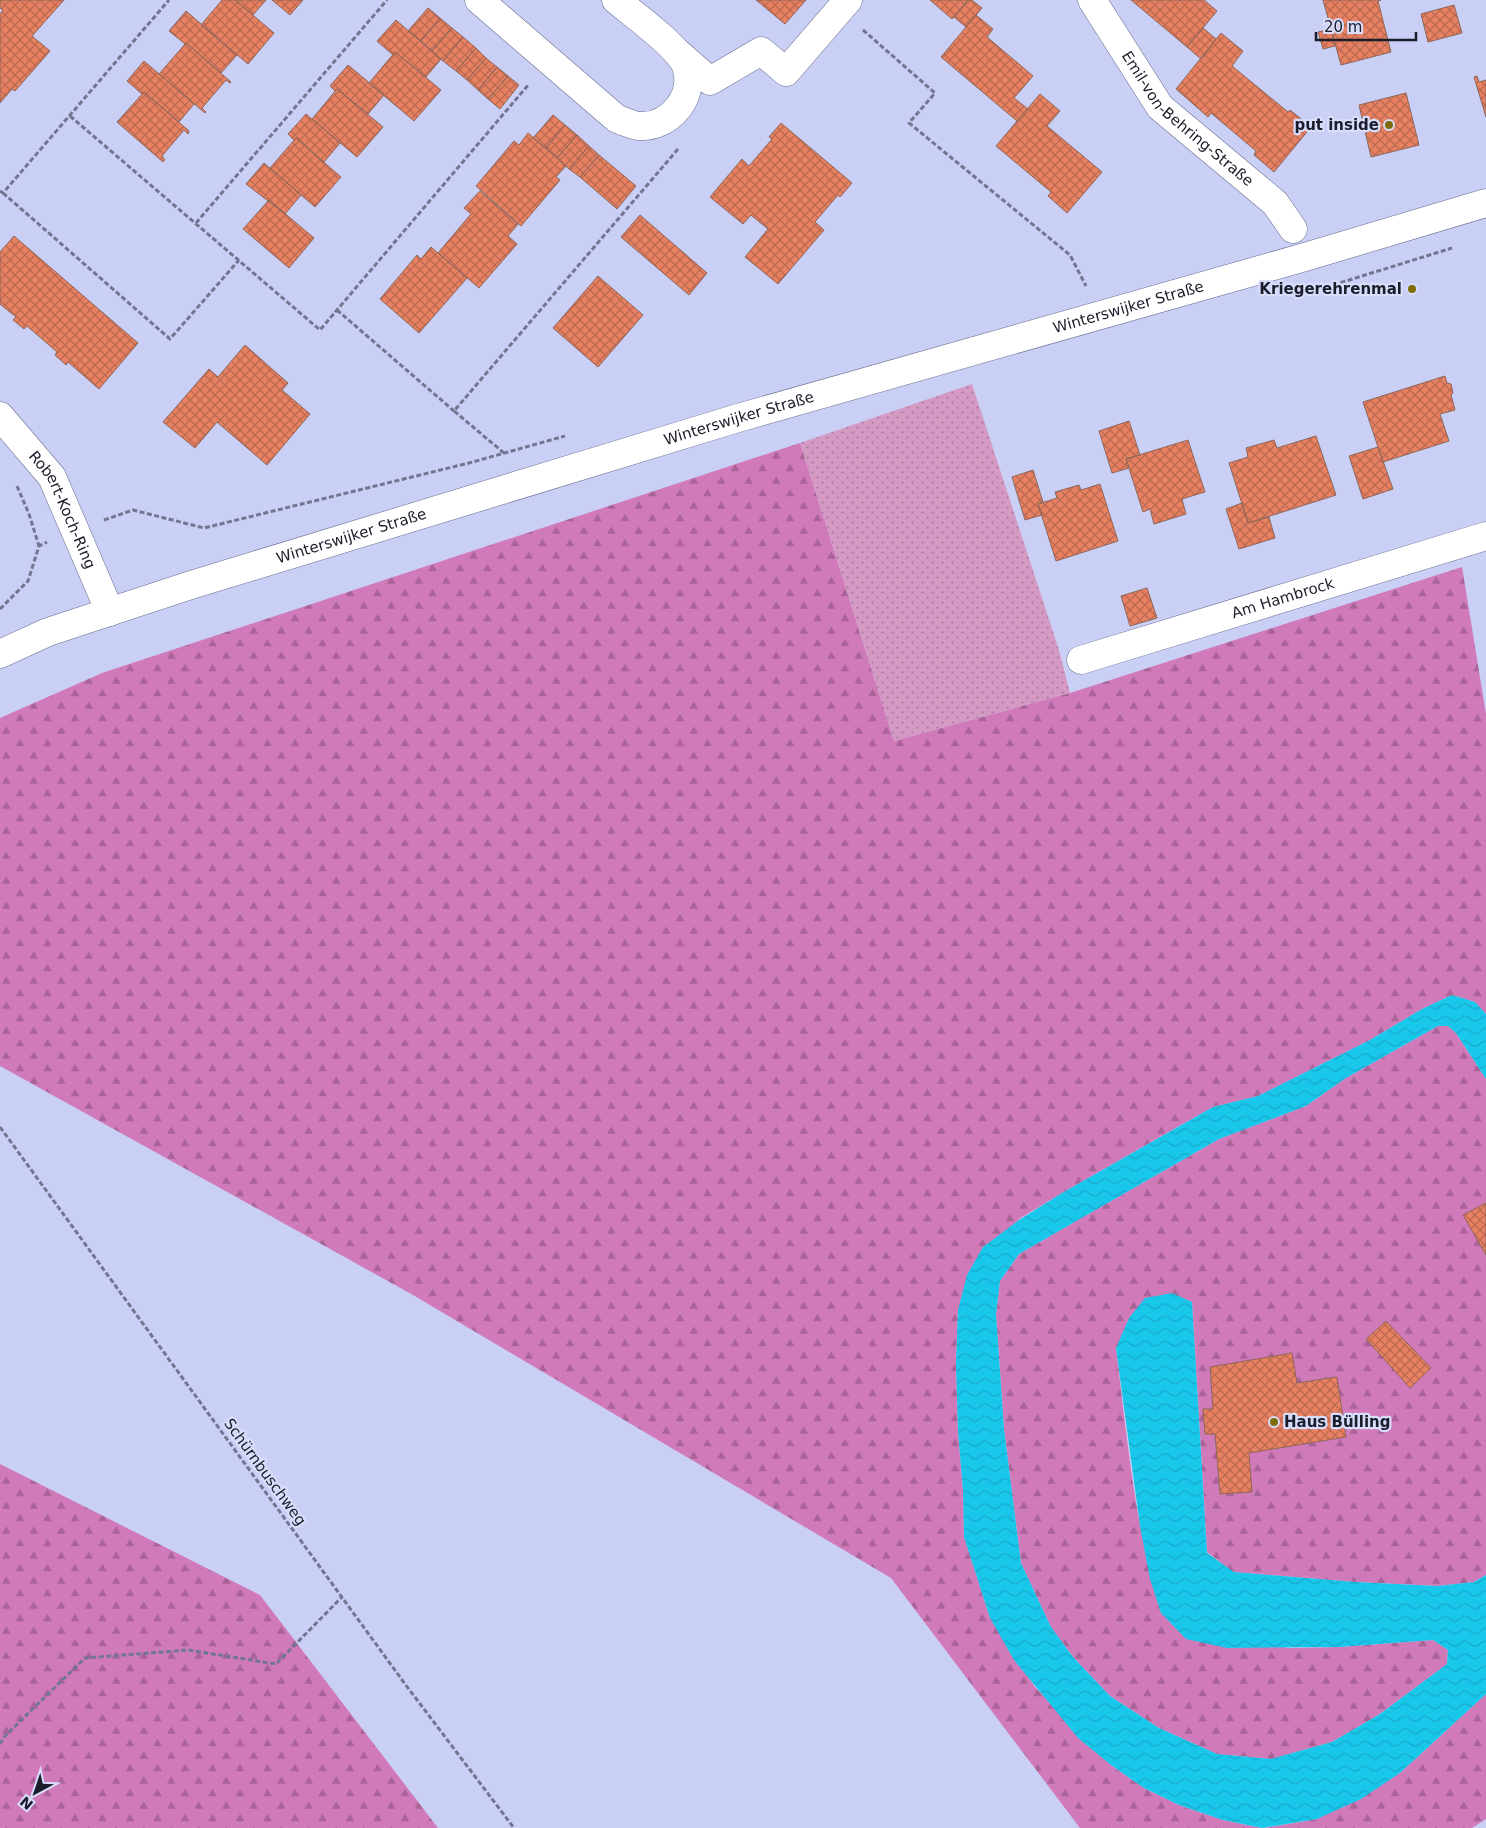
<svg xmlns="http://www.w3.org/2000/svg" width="1486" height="1828" font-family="'DejaVu Sans',sans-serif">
<defs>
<pattern id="grass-dots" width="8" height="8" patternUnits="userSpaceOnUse" patternTransform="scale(1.25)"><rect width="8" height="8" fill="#d59ac3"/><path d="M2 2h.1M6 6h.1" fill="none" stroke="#ac7d9f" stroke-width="1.8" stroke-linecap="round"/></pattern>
<pattern id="forest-firs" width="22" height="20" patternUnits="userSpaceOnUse" patternTransform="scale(1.25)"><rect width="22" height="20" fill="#d17aba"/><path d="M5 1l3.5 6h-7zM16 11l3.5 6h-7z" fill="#a96397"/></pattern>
<pattern id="water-waves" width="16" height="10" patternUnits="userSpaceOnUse" patternTransform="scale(1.25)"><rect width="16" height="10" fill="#19c7eb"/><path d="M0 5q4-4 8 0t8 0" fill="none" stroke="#16aaca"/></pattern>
<pattern id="building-cross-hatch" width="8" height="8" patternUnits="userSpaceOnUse" patternTransform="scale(1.25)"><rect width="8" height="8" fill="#e88162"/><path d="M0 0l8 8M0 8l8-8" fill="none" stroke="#bb6951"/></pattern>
</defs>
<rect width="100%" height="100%" fill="#c9cff5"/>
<!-- grass -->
<path fill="url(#grass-dots)" d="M972 384 1059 650 1070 693 894 741 800 443Z"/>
<!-- forest -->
<path fill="url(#forest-firs)" d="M800 443 894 741 1070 693 1462 567 1486 714V1014L1475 1002 1452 995 1422 1009 1370 1040 1258 1096 1213 1107 1181 1125 1062 1193 1019 1219 958 1310 956 1363 958 1432 963 1490 964 1537 990 1618 1035 1687 1111 1765 1144 1788 1179 1805 1223 1820 1262 1828H1080L891 1578 413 1295 0 1066V718L102 673Z
M1438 1026H1448L1456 1033 1486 1079V1575L1474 1582 1438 1586 1355 1582 1233 1572 1207 1552 1192 1302 1116 1348C1127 1437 1135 1527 1161 1613L1288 1648 1339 1647 1433 1640 1448 1650 1447 1664 1380 1714 1332 1742 1271 1759 1217 1754 1159 1728 1110 1696 1073 1657 1051 1627 1021 1563 1004 1429 996 1314 1000 1281 1019 1254 1219 1139 1306 1106 1346 1078Z
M0 1464 260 1595 438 1828H0Z
M1486 1694V1819L1472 1828H1264L1317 1819 1400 1773Z"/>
<!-- water -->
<path fill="url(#water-waves)" d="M1452 995 1475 1002 1486 1014V1079L1456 1033 1448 1026H1438L1346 1078 1306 1106 1219 1139 1019 1254 1000 1281 996 1314 1004 1429 1021 1563 1051 1627 1073 1657 1110 1696 1159 1728 1217 1754 1271 1759 1332 1742 1380 1714 1447 1664 1448 1650 1433 1640 1339 1647 1227 1648 1186 1639 1161 1613 1150 1579 1140 1526 1116 1348 1129 1318 1145 1298 1172 1293 1192 1302 1207 1553 1234 1572 1355 1582 1438 1586 1474 1582 1486 1575V1694L1400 1773 1361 1799 1317 1819 1262 1828 1223 1820 1179 1805 1144 1788 1111 1765 1078 1738 1014 1660 990 1618 964 1537 963 1490 958 1432 956 1363 958 1310 967 1275 983 1247 1019 1220 1062 1193 1213 1107 1258 1096 1370 1040 1422 1009Z"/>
<!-- building -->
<path fill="url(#building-cross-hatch)" stroke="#8d675b" d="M0 0H64L32 36 50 51 15 91 12 89 0 103V14L3 10 0 8Z
M222 0H235L274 33 248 64 201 25Z
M235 0H266L253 15Z
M272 0H303L290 15Z
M756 0H806L785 24Z
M930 0H968L952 19Z
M968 0H972L982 8 966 27 954 17Z
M1131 0H1204L1217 11 1187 47Z
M1323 0H1381L1378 1 1391 52 1341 65Z
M1454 5 1462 33 1428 42 1421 14Z
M428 8 440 18 421 41 408 31Z
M186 11 237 55 221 73 186 43 185 44 169 31Z
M976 15 993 29 987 37 1033 76 1014 98 1028 109 1017 121 941 57Z
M440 18 452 28 432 51 421 41Z
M396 20 441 59 426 77 395 52 393 55 377 41Z
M452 28 463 37 443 61 432 51Z
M1203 28 1216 39 1201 59 1187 47Z
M1331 29 1335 46 1323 49 1318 32Z
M1221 33 1243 51 1232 66 1288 112 1290 110 1311 127 1274 172 1254 155 1256 151 1211 113 1208 117 1176 89Z
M463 37 476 48 456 71 443 61Z
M186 43 231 82 230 83 226 80 202 108 206 112 205 113 159 74Z
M476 48 486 58 467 80 456 71Z
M395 52 441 90 414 121 369 83Z
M486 58 497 67 478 90 467 80Z
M144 61 194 104 179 122 144 92 142 94 127 81Z
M348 65 384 95 368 114 337 89 335 91 330 86Z
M497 67 508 76 488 99 478 90Z
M508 76 519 85 500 109 488 99Z
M1477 76 1479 82 1486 80V117L1474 77Z
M337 89 383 127 357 157 312 119Z
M144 92 189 131 188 134 184 130 162 156 165 160 163 162 117 122Z
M1406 93 1419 145 1371 157 1359 105Z
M1040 94 1060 111 1047 126 1102 172 1067 213 1048 196 1051 192 996 146Z
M306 114 340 143 324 162 296 138 294 140 288 134Z
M553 115 565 125 546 148 533 138Z
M781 123 852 183 840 197 838 195 815 222 824 230 778 284 745 257 768 229 751 215 743 224 710 197 742 159 749 166 772 139 769 137Z
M565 125 577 135 557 158 546 148Z
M528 133 566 166 556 177 560 180 521 226 476 186 514 141 519 145Z
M577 135 589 146 569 169 557 158Z
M296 138 341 177 315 207 270 168Z
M589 146 599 155 580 177 569 169Z
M599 155 636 186 617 209 580 177Z
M264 163 301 195 285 214 246 184Z
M480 191 518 224 508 236 517 244 479 288 438 253 471 214 464 208Z
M269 200 314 238 289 268 243 229Z
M640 215 707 273 689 295 621 237Z
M14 236 138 343 99 389 68 362 66 365 55 355 57 352 27 326 24 329 13 320 16 317 0 304V252Z
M431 247 467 278 419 333 380 299 417 255 421 259Z
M598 276 643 315 598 367 553 328Z
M245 345 288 383 282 390 310 414 267 465 217 422 195 448 163 422 209 369 218 377Z
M1445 376 1447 383 1451 384 1453 393 1451 395 1455 410 1440 414 1449 441 1383 462 1363 402Z
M1129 421 1140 455 1126 459 1129 468 1112 473 1099 431Z
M1316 436 1336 495 1248 523 1229 463 1248 457 1246 448 1274 440 1277 448Z
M1188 440 1205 492 1182 499 1186 514 1154 524 1150 509 1143 512 1126 459Z
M1378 447 1393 489 1363 499 1349 456Z
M1033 470 1043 502 1038 504 1042 515 1025 520 1012 477Z
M1100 484 1118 541 1056 561 1038 504 1057 498 1055 492 1079 485 1081 490Z
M1242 503 1248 523 1269 517 1275 538 1239 549 1226 509Z
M1147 588 1157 618 1130 626 1121 596Z
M1486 1203V1255L1463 1215Z
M1386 1321 1431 1368 1410 1388 1366 1339Z
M1292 1353 1297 1383 1337 1377 1346 1437 1249 1453 1252 1492 1220 1494 1215 1434H1205L1203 1409H1213L1210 1367Z"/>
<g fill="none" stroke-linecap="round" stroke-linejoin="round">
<defs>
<g id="minor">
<path d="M479 0 617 119C624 121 633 126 639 126 670 128 696 96 686 66 679 47 633 14 616 0"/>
<path id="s1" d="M1092 0 1160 107 1275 203 1293 229"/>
<path d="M678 53 710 81 761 51 786 72 848 0"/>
<path id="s2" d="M0 416 52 477 110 612"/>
<path id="s3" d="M1081 660 1486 536"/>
</g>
<g id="major">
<path id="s4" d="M0 654 48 632 191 585 738 418 1305 257 1486 203"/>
</g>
</defs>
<!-- minor casing -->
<use href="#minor" stroke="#676c8e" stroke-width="29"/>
<!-- major casing -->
<use href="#major" stroke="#676c8e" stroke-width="29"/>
<!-- path -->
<path stroke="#727690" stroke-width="3" stroke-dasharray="5 2.5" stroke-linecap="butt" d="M863 30 935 93 909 123 1070 255 1086 286
M70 116 320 330 529 84
M0 191 3 193 169 0
M3 193 170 339 239 260
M196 223 387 0
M1315 285 1317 290 1452 248
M337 310 454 411
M504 453 454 411 678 149
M17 486 29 514 39 546
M104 520 133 510 204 528 469 463 565 436
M0 609 28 581 39 546 47 542
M0 1127 405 1684 514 1828
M0 1744 5 1736 85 1658 188 1650 276 1664 342 1597"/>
<!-- minor -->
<use href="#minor" stroke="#fff" stroke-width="28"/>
<!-- major -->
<use href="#major" stroke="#fff" stroke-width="28"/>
</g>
<!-- markers -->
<g fill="#7e6c07" stroke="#d7ddfb" stroke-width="2">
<circle cx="1389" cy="125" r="5"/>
<circle cx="1412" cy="289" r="5"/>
<circle cx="1274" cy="1422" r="5"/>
</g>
<g text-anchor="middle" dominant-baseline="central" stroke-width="4.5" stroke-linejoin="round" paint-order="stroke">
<!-- street labels -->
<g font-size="15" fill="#1b1d2b" stroke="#d7ddfb">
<text stroke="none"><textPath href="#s1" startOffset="154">Emil-von-Behring-Straße</textPath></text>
<text stroke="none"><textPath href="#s4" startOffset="1181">Winterswijker Straße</textPath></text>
<text stroke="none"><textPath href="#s4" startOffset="776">Winterswijker Straße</textPath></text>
<text stroke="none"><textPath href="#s2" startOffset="114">Robert-Koch-Ring</textPath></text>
<text stroke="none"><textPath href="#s4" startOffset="371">Winterswijker Straße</textPath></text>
<text stroke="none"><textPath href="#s3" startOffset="211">Am Hambrock</textPath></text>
<text transform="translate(265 1472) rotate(54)">Schürnbuschweg</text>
</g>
<!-- poi labels -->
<g font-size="15" font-weight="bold" fill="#1b1d2b" stroke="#d7ddfb" text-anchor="end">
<text x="1379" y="125">put inside</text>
<text x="1402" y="289">Kriegerehrenmal</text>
<text x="1284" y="1422" text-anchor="start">Haus Bülling</text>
</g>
</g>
<!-- north arrow -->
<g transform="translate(35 1793) rotate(220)" stroke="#d7ddfb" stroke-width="4" paint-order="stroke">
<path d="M0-4L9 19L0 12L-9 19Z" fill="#1b1d2b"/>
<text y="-8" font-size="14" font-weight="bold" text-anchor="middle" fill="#1b1d2b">N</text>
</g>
<!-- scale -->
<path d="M1316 32v8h100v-8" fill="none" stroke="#1b1d2b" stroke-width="2.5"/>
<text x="1324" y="32" font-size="15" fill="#1b1d2b" stroke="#d7ddfb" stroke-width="4" paint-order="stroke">20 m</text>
</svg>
